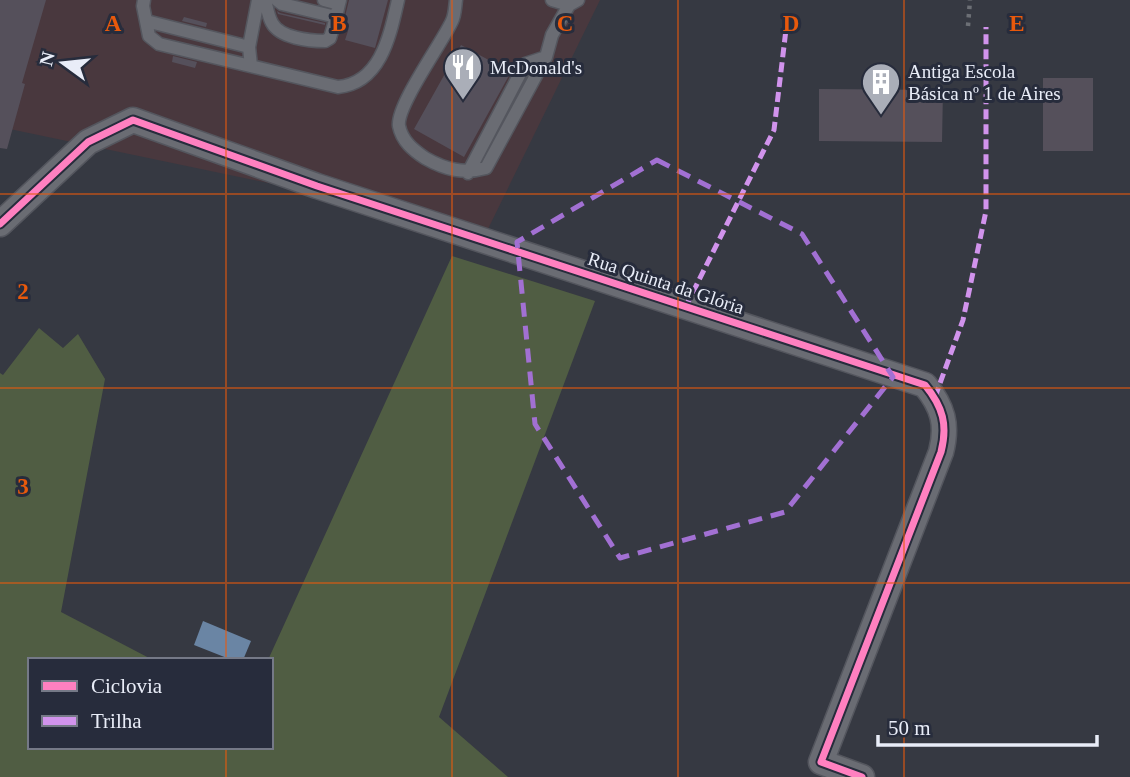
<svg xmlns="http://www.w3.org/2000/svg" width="1130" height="777" font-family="'Times New Roman',serif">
<rect width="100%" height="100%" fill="#363942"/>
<path fill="#49383e" d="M0,0H600L488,229L0,127Z"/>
<path fill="#505d43" d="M452,256L595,301L439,717L508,777H0V373L3,375L39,328L63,348L78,334L105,379L61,612L153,660H30V747H271V660H268Z"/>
<path fill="#6a85a4" d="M203,621L251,641L243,660H232L194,645Z"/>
<path fill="#55505b" d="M0,0H46L22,83L25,84L7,149L0,148Z
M349,0H388L375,48L345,40L348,31L342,29Z
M277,11L280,13L325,23V25L278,14Z
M184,17L207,23L206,27L182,21Z
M461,45L511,72L464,157L414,129Z
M173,56L197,62L195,68L172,62Z
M1043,78H1093V151H1043Z
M819,89L943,90L942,142L819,141Z"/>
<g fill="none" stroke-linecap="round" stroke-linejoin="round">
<g stroke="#54565e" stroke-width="15">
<path id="service" d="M144,0L143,6L149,36L159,44L338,87C381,83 390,35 398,0
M265,0C267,7 268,16 272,23C280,38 309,41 325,41L330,38L336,17
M277,0L282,4L336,17L339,4
M324,0L339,4L340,0
M456,0C455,7 455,15 452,21C442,43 396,106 399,126C402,141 413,150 425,158C446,170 464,174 486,168L546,57L552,35L569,5L578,0
M552,0L569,5
M146,21L249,47L251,66
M249,47L258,0
M468,173L525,64L546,57"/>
</g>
<g stroke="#54565e" stroke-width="27">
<path id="minor" d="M0,224L88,142L133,120L317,186L925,385C943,407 948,425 941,452L821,762L862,777"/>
</g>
<path stroke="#6c6f75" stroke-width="4.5" stroke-dasharray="3.5 5" stroke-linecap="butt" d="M968,26L970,0"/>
<use href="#service" stroke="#6a6c73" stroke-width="12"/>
<use href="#minor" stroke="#6a6c73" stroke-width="24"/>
<path stroke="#d193ec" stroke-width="5" stroke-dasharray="10 5" stroke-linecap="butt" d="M686,306L774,130L787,21
M935,397L963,320L986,211V27"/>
<g stroke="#272c3c" stroke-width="11">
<path id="cycleway" d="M0,224L88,142L133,120L317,186L925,385C943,407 948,425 941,452L821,762L862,777"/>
</g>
<use href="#cycleway" stroke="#ff80c0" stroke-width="7"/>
</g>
<path fill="none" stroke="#a270d3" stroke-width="5" stroke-dasharray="14 9" stroke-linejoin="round" d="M657,160L802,234L893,377L785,512L620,558L535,424L517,242Z"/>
<path fill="none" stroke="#e8590c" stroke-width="2" stroke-opacity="0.55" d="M226,0V660M452,0V777M678,0V777M904,0V777M0,194H1130M0,388H1130M0,583H1130M226,747V777"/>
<defs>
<g id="restaurant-pin" transform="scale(2.0125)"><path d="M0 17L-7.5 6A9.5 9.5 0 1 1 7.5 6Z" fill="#aaaeb8" stroke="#272c3c"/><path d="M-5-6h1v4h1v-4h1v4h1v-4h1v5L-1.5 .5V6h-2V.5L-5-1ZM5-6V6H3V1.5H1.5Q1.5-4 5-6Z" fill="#fff"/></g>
<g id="building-pin" transform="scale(2.0125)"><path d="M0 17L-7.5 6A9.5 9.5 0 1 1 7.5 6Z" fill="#aaaeb8" stroke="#272c3c"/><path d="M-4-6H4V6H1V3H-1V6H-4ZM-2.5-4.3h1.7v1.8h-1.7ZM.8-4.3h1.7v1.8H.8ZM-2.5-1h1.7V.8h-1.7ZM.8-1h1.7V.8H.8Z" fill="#fff"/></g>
</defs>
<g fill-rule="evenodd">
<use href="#restaurant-pin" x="463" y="67"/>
<use href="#building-pin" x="881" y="82"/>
</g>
<g text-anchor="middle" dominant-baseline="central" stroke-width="6" stroke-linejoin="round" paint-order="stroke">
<g font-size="19" fill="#e9edf8" stroke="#272c3c" text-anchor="start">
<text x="490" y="67">McDonald's</text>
<text x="908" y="71">Antiga Escola<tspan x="908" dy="22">Básica nº 1 de Aires</tspan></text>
</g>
<g font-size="19" fill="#e9edf8" stroke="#272c3c">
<text transform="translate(666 283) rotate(18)">Rua Quinta da Glória</text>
</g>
</g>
<g font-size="23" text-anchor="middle" font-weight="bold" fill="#e8590c" stroke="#272c3c" stroke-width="6" stroke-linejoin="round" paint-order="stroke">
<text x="113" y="31">A</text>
<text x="339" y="31">B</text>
<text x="565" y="31">C</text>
<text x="791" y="31">D</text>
<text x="1017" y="31">E</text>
<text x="23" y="299">2</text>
<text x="23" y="494">3</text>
</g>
<rect x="28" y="658" width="245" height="91" fill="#272c3c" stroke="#757987" stroke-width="2"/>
<rect x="42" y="681" width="35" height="10" fill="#ff80c0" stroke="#757987" stroke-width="2"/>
<text x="91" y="693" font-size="21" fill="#e9edf8">Ciclovia</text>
<rect x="42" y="716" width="35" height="10" fill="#d193ec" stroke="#757987" stroke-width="2"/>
<text x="91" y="728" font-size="21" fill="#e9edf8">Trilha</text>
<g transform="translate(63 63) rotate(285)" stroke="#272c3c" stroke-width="5" paint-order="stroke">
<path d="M0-5L12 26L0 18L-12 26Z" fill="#e9edf8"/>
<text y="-10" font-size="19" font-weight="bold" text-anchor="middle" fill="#e9edf8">N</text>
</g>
<path d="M878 735v10h219v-10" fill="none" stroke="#e9edf8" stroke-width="3.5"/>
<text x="888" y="735" font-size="21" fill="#e9edf8" stroke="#272c3c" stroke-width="5" paint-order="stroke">50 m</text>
</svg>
